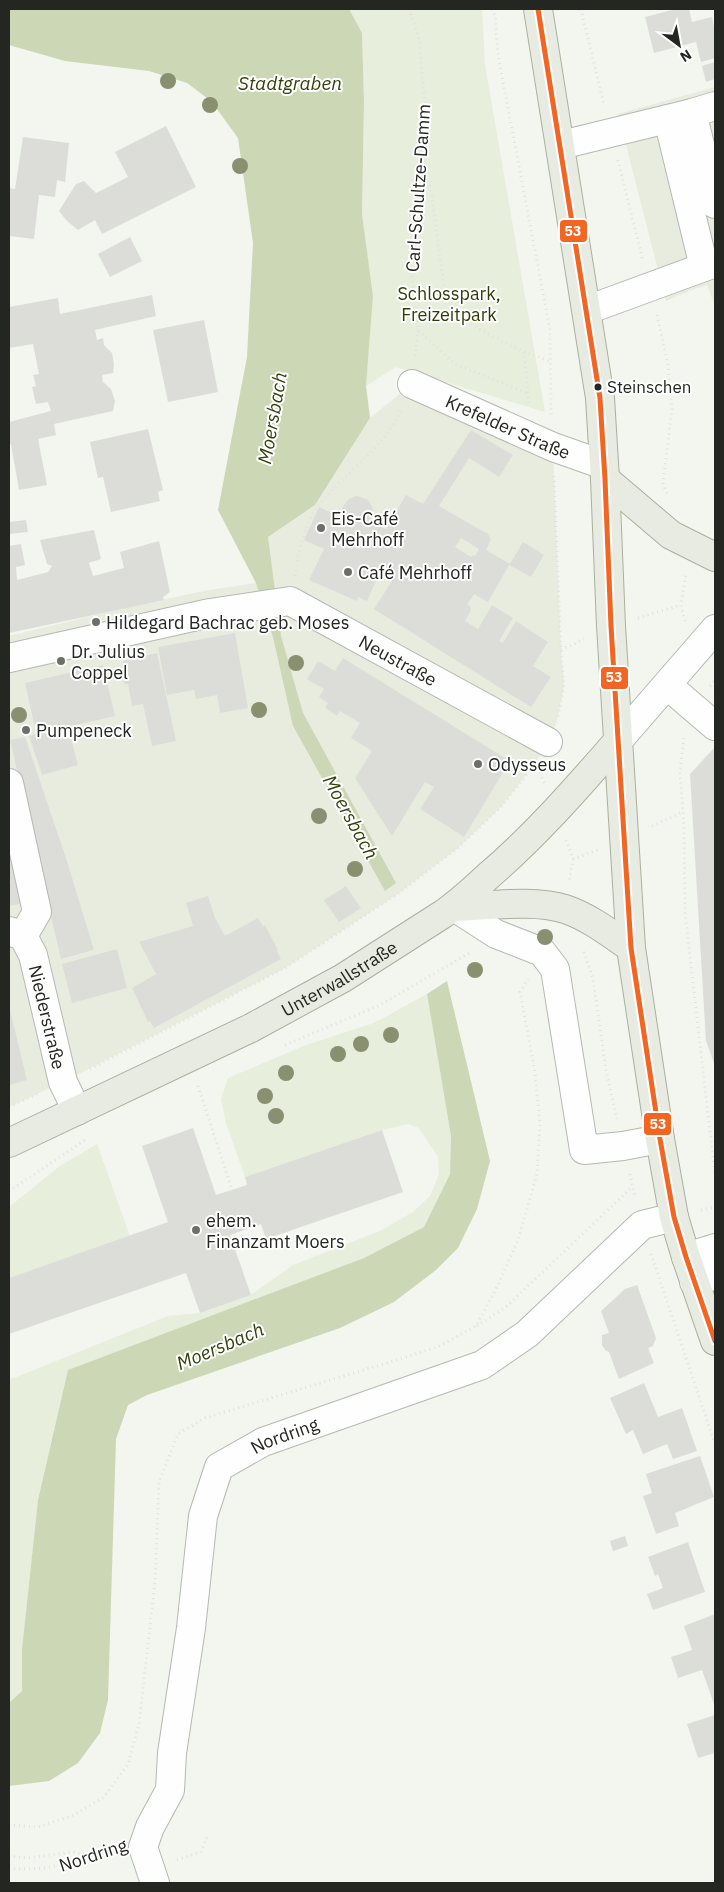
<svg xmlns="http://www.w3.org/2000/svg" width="724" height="1892" font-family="'IBM Plex Sans',sans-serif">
<rect width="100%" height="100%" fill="#f3f5ef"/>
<path fill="#e8ecdf" d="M715,87V306L707,285L689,291L666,301L618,114Z
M412,384L553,447L561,650L564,685L557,721L548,742L536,762L501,807L458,848L395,896L285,968L63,1082L9,1107V636L133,606L209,590L256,583L268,537L315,505L370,418Z"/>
<path fill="#e7eedb" d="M349,9H482L485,65L545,412L396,367L366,386L373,296L362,214L364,101L362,33Z
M427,994L451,1136L450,1174L424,1227L364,1258L68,1370L38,1500L22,1649V1691L9,1703V1380L168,1316L200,1313L251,1295L293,1265L380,1231L413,1212L430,1196L439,1174L438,1157L419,1128L408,1124L382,1130L245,1177L226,1123L221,1099L228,1078L306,1045L374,1023Z
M97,1144L130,1236L9,1278V1207L60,1166Z"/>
<path fill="#ccd7b5" d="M9,9H349L362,33L364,101L362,214L373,296L366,386L370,418L315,505L268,537L281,636L303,713L396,883L385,891L293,726L273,637L256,583L218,510L247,357L253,243L238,138L211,101L187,83L149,71L65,61L9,45Z
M447,981L490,1161L477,1209L458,1248L436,1270L394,1302L340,1328L147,1395L128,1405L116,1439L108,1700L100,1733L78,1763L49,1781L9,1786V1703L22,1691V1649L38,1500L68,1370L364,1258L424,1227L450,1174L451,1136L427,994Z"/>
<path fill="#dcddd9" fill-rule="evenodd" d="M676,9H689L692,22L712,17L715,31V58L701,62L696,42L654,53L645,17Z
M715,62V79L706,82L702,66Z
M166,126L196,187L102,234L95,220L78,230L66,220L59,211L76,184L84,181L96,193L128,177L115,152Z
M23,137L69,143L65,182L57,180L55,197L39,195L34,239L9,236L10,217H9V188L15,189Z
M130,237L142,261L110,277L98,254Z
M152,295L156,316L95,330L97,340L103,338L104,345L112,353L114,364L113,373L102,375L103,382L111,389L115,401L113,411L54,424L56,435L38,439L47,485L19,490L11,444L9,445V422L51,411L48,402L36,404L32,387L36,386L33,375L39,374L33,344L9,348V307L58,298L60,314Z
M204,320L218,392L168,402L153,330Z
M148,429L163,490L158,492L160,501L111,512L103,477L98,478L90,442Z
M471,430L513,455L499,477L469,458L439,506L488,534L491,539L486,550L510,564L523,542L544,555L531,577L509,565L488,602L474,594L467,605L470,606L471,610L465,621L478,629L492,605L513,618L499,641L503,643L516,621L548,642L533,666L551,677L531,707L374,609L392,581L379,574L367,601L358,597L357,601L309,580L324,549L304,540L319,507L338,516L345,503L349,499L356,496L361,497L368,500L373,508L371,522L386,529L406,495L423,504ZM461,538L479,549L475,556L473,555L471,557L455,547Z
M26,520L28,532L9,534V522Z
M94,530L101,559L89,563L93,576L124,568L120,552L159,541L170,592L163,597L164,600L9,633V546L21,544L25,565L16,567L17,580L48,572L52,566L47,564L40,540Z
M235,633L248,708L220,713L217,695L196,699L194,690L167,695L158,647Z
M157,653L176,741L152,746L143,704L132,706L128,684H124L121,667L124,660Z
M343,658L510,761L464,837L420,809L434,787L425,782L392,836L355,778L372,751L351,738L360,723L340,711L337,716L325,708L328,703L319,697L324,689L307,679L318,661L335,671Z
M103,665L115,716L68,727L78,765L42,775L29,736L40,733L37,724H34L25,683Z
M25,737L67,861L94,950L61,959L10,740Z
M715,747V1066L706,1041L690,774Z
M9,833L25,903L9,906Z
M346,886L361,908L339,922L324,900Z
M208,896L215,918L225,936L258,918L263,926L265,925L278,950L277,951L281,959L154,1028L150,1021L148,1022L132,988L156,974L139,942L193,926L186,903Z
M117,949L127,988L72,1003L62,964Z
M9,1006L27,1080L9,1085Z
M193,1128L216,1195L247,1185L245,1177L382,1130L403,1192L266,1239L261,1224L230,1235L251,1295L200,1313L186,1273L9,1334V1278L168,1222L142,1146Z
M637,1285L656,1338L653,1346L648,1348L654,1363L619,1379L609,1352L605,1350L602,1345V1335L609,1333L601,1311L625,1289Z
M644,1383L658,1417L682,1408L697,1451L673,1459L667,1444L643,1454L633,1430L626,1434L610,1398Z
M700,1456L714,1497L675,1513L679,1526L656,1534L643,1496L652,1493L646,1474Z
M625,1536L628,1546L613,1551L610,1541Z
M688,1542L705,1592L653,1610L647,1594L663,1588L658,1574L655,1576L648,1557Z
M715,1614V1707L702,1670L678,1678L671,1657L692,1650L684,1626Z
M715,1715V1753L698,1758L687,1724Z"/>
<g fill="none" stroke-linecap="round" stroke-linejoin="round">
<g stroke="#b6b8b3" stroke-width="30">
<g id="minor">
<path d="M692,113L715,204"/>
<path d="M668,119L704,267"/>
<path d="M561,145L692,113L715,106"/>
<path d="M587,310L715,263"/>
<path id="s1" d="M412,384L553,447L604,465"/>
<path id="s2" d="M9,658L210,613L290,601L548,742"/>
<path d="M667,685L715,726"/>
<path d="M617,742L715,629"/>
<path d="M9,783L37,912L23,936"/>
<path d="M454,907L496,934L542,952L555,969L584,1150L623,1146L660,1139"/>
<path id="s3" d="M9,931L23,936L33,955L63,1082L77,1111"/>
<path d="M686,1257L715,1248"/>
<path d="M694,1282L715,1275"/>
<path id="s4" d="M155,1883L143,1847L150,1827L170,1790L172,1753L191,1628L203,1516L219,1467L263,1442L482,1365L527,1334L642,1225L674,1217"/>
</g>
</g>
<g stroke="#aab09e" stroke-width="30">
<g id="major">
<path d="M538,9L600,398L605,479L611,626L631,948L660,1139L674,1217L686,1257L715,1341"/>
<path d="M605,479L671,535L715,557"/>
<path d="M454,907C487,906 535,899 565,909C589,917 611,934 631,948"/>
<path id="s5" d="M9,1143L251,1028L343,978L443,914C459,903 473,890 487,877C535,836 576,789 617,742"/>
</g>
</g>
<path stroke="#e1e1e0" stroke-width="3" stroke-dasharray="1 4" stroke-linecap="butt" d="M409,9L419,39L425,107L410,261L418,330L455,364L527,393
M492,9L495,16L498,55L550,330L551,415
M581,9L604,105
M420,157L431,190L445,295L468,323L513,347L551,362
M618,160L643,261
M657,315L668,365L672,409L663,483L667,494
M524,352L529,406
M415,356L418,330
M554,476L561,650L564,685L558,717
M295,576C299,552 303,526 318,506C343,474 384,448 401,410
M638,618L681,605
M685,621L681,605L686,573
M561,650L584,639
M710,686L715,680
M684,738L680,771L684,826L685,913L715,1175
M538,768L544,783
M652,826L683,812
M566,840L573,859L569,882
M573,859L598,850
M584,952L593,979L606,1070L617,1119
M285,1045L380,1005L471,952
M90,1069L285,968L395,896L458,848L501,807L533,767
M198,1086L232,1190
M9,1107L37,1094
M630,1174L635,1197
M9,1191L85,1140
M701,1210L715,1207
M651,1254L715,1444
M477,1326L507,1306L633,1186
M9,1825L38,1827L74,1815L104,1797L128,1764L139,1724L155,1582L159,1482L178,1434L205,1418L400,1359L440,1346L476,1326L496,1289L518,1240L537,1174L540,1124L535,1072L520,992L528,979
M9,1856L28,1858L73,1852L90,1856
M177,1860L201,1852L208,1834
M9,1868C51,1872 76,1861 115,1848"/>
<use href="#minor" stroke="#fdfefd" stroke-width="28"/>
<use href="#major" stroke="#e8ebe1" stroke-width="28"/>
<g stroke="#fff" stroke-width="9">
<path id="bus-1" d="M538,9L600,398L605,479L611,626L631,948L660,1139L674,1217L686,1257L715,1341"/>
</g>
<use href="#bus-1" stroke="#f26522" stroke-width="5"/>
</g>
<g fill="#889070">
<circle cx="168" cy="81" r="8"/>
<circle cx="210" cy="105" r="8"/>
<circle cx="240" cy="166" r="8"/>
<circle cx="296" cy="663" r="8"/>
<circle cx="259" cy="710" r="8"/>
<circle cx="19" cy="715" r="8"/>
<circle cx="319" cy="816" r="8"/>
<circle cx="355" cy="869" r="8"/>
<circle cx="545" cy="937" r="8"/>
<circle cx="475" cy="970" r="8"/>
<circle cx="391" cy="1035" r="8"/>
<circle cx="361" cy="1044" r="8"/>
<circle cx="338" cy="1054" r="8"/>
<circle cx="286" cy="1073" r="8"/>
<circle cx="265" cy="1096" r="8"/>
<circle cx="276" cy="1116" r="8"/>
</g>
<circle fill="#242622" stroke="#fff" stroke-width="2" cx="598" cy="387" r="4.5"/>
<g fill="#6c6e6a" stroke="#fff" stroke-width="2">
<circle cx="321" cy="528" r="5"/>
<circle cx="348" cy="572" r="5"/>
<circle cx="96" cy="622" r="5"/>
<circle cx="61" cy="661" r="5"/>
<circle cx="26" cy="730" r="5"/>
<circle cx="478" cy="764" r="5"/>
<circle cx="196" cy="1230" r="5"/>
</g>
<g text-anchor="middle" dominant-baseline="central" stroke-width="4" stroke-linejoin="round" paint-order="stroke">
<g font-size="17" fill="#242622" stroke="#fff" text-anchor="start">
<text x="607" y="387">Steinschen</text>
</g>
<g font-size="18" fill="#242622" stroke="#fff">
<text transform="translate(418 188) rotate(-86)">Carl-Schultze-Damm</text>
<text stroke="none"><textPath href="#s1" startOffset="105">Krefelder Straße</textPath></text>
<text stroke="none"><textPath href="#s2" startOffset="410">Neustraße</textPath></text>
<text stroke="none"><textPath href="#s5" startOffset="369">Unterwallstraße</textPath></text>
<text stroke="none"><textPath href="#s3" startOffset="100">Niederstraße</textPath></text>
<text stroke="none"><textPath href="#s4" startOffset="502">Nordring</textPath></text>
<text transform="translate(93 1855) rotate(-18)">Nordring</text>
</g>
<g font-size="18" fill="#313d08" stroke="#fff">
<text x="449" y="293">Schlosspark,<tspan x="449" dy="21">Freizeitpark</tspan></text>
</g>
<g font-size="18" fill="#242622" stroke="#fff" text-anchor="start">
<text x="331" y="518">Eis-Café<tspan x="331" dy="21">Mehrhoff</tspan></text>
<text x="358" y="572">Café Mehrhoff</text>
<text x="106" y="622">Hildegard Bachrac geb. Moses</text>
<text x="71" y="651">Dr. Julius<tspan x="71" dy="21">Coppel</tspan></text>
<text x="36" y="730">Pumpeneck</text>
<text x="488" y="764">Odysseus</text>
<text x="206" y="1220">ehem.<tspan x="206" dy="21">Finanzamt Moers</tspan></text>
</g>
<g font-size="19" font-style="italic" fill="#34410c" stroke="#fff">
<text x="290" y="83">Stadtgraben</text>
<text transform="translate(272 418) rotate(-80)">Moersbach</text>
<text transform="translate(351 817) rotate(61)">Moersbach</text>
<text transform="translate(220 1346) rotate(-23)">Moersbach</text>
</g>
</g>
<g stroke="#fff" stroke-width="2">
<rect x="559" y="219" width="29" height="24" rx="5" fill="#f26522"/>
<rect x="600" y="666" width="29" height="24" rx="5" fill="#f26522"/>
<rect x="643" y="1112" width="29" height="24" rx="5" fill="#f26522"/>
</g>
<g font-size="14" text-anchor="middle" font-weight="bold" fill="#fff">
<text x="573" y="236">53</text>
<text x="614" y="682">53</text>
<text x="658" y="1129">53</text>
</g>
<rect width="724" height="1892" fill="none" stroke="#242622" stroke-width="20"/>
<g transform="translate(679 45) rotate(148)" stroke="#ffffff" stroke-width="4" paint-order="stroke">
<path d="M0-4L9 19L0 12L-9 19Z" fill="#242622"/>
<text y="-8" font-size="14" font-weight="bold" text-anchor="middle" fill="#242622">N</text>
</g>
</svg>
